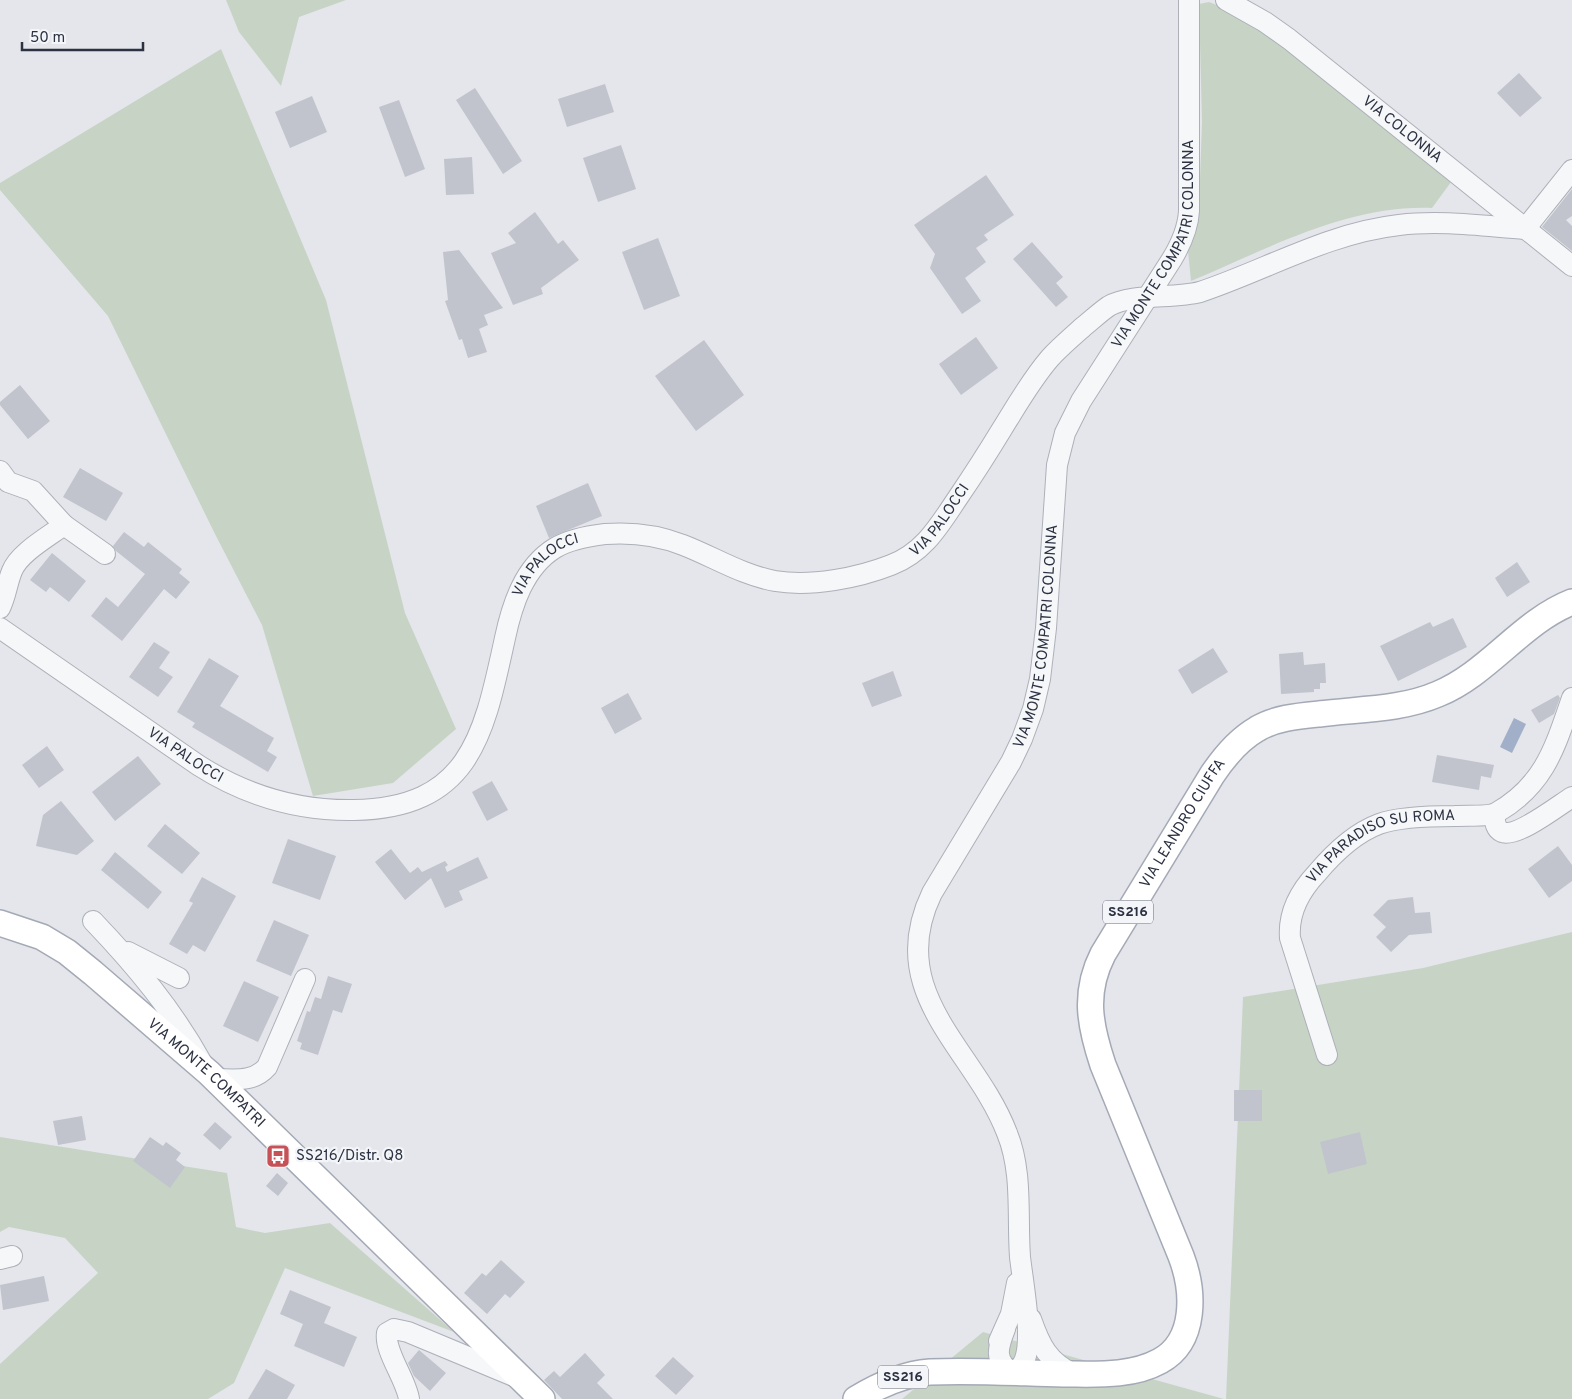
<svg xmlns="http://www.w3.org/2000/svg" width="1572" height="1399" font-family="Overpass,sans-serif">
<rect width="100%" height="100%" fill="#e4e6eb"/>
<path fill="#c7d4c5" d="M226,0H346L299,17L281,86L239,32Z
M1209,2L1242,15L1454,178L1432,208C1346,205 1268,249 1191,281L1188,251L1199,207L1202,122L1199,4Z
M221,49L326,300L405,613L456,729L393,783L313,796L262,625L215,534L108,316L0,190V183Z
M1572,932V1399H1226L1243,997L1423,968Z
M0,1137L227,1173L236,1227L265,1233L330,1223L454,1332L285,1268L234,1383L208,1399H0V1364L98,1273L65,1238L9,1227L0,1232Z
M983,1332L1224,1399H902Z"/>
<path fill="#a1b0c8" d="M1514,718L1526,724L1512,753L1500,747Z"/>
<path fill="#c1c4cd" d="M1519,73L1542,98L1520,117L1497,93Z
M605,84L614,112L567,127L558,99Z
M475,88L522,161L503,174L456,100Z
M312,96L327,132L290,148L275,112Z
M399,100L425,169L405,177L379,107Z
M621,145L636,189L598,202L583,158Z
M472,157L474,194L446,195L444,159Z
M986,175L1014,215L984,235L988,240L976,248L986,262L965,278L981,301L962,314L930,268L935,254L914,225Z
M1572,189V216L1566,220L1572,226V251L1542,227Z
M535,212L558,244L563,240L579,260L541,288L543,294L513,305L491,253L516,243L508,233Z
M658,238L680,296L644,310L622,252Z
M1032,242L1063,277L1056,283L1068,297L1056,307L1013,259Z
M459,250L503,308L484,315L488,325L479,329L487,352L468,358L462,339L459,340L445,301L448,300L443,252Z
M976,337L998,368L961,395L939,364Z
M704,340L744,395L696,431L655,376Z
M20,385L50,421L28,439L0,405V402Z
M80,468L123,493L106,521L63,497Z
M588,483L602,516L549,538L536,506Z
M124,532L144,547L148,542L182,569L179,573L190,582L176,599L164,589L122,641L91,616L106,597L118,607L145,574L116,551L113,546Z
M52,553L86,581L69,602L50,587L46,592L30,580Z
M1517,562L1530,582L1507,597L1495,578Z
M1453,618L1467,647L1398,681L1380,646L1430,622L1433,627Z
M154,642L170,652L159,668L173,677L158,697L129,677Z
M1213,648L1228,672L1192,694L1178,670Z
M1303,652L1304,665L1325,663L1326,683H1320V689H1314V692L1281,694L1279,654Z
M209,658L239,676L220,706L274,738L267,751L277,757L268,772L192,727L195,723L177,712Z
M893,671L902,696L872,707L862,683Z
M628,693L642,719L615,734L601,708Z
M1558,695L1560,698L1554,714L1539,723L1531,710Z
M47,746L64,770L39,788L22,765Z
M1437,755L1494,765L1491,778L1481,776L1479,790L1432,782Z
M138,756L161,784L115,821L92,792Z
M492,781L508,810L487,821L472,792Z
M61,801L94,841L77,855L36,846L43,815Z
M165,824L200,853L182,874L147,846Z
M288,839L336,856L320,900L272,883Z
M1558,846L1572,865V881L1549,898L1528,869Z
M391,849L410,873L418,867L422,872L445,861L448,865L445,867L447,872L478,857L488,878L459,891L463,900L445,908L431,878L405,900L375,862Z
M115,852L162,892L148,909L101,870Z
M202,877L236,896L205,952L193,945L187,954L169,944L193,903L189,901Z
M1413,897L1415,913L1430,912L1432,933L1409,935L1391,952L1376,937L1386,927L1373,915L1388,900Z
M274,920L309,935L291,976L256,961Z
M328,976L352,984L342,1013L333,1010L318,1055L300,1049L302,1043L297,1041L307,1011L310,1012L315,997L321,999Z
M244,981L279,997L258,1042L223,1026Z
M1234,1090H1262V1121H1234Z
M82,1116L86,1140L58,1145L53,1121Z
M215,1122L232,1137L220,1150L203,1135Z
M1360,1132L1367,1164L1328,1174L1320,1142Z
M150,1137L163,1146L166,1142L181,1153L176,1160L185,1167L170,1188L133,1161Z
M277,1173L288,1183L278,1196L266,1186Z
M501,1260L525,1282L510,1298L505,1294L487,1314L464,1293L482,1273L486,1276Z
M44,1276L49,1301L3,1310L0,1285Z
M290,1290L331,1307L324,1323L357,1337L344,1367L294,1346L303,1324L280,1314Z
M419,1350L446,1373L430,1391L414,1376L408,1363Z
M585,1353L605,1375L597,1383L613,1399H562L544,1380L554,1371L560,1377Z
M673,1357L694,1376L676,1395L655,1376Z
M266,1369L295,1385L287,1399H248Z"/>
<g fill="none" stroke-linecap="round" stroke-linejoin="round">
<g stroke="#adb0b8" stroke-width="22">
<g id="minor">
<path id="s1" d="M1226,0L1265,22L1289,39L1572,266"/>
<path d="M0,471L8,482L33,491L64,525C48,537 19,553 12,571C7,583 6,596 0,608"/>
<path d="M64,525L105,554"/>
<path id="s2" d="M0,628L198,765C245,795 298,811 354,810C471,808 484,734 505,638C512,605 524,567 555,548C570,539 588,536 605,534C632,532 658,535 683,545C714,557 742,575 775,581C811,587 858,578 891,565C925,552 940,524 959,496C974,474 988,452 1002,429C1017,405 1031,380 1050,358C1060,347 1072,337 1083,327C1092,320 1100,312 1109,306C1132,293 1173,299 1200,292C1266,270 1328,233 1399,225C1441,220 1483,226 1525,229L1572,170"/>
<path d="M1494,814C1495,821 1495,829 1502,832C1517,838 1559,805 1572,797"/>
<path d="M93,921C135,965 172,1009 202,1063"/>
<path d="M128,952L179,978"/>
<path id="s3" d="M1327,1055L1290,938C1288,913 1300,891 1317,873C1333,854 1355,833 1379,824C1398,817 1434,816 1455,816C1465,815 1488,817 1496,813C1545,785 1555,747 1572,698"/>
<path d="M215,1079C234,1079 253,1083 267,1067L305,979"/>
<path d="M0,1259L12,1256"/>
<path d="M1031,1319C1040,1345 1048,1362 1074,1374"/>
<path id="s4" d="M1005,1329C998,1347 993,1361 1013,1373C1018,1370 1023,1365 1025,1359C1033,1336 1023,1283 1020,1257C1017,1216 1023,1172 1007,1133C975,1049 883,994 932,893L1011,762L1022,739L1033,709L1040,679L1046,628L1057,465L1065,433L1081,401L1172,259C1181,244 1188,229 1189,211V0"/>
<path d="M999,1341L1011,1314L1017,1283"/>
<path d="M409,1399C406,1379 384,1351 387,1333L394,1329L408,1332L516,1377"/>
</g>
</g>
<g stroke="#a4a9b6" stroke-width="28">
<g id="major">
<path id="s5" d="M0,923L42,937L67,952L93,973L209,1073L542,1399"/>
<path id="s6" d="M856,1399C879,1385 903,1374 930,1372C974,1370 1019,1373 1063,1374C1094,1374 1131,1377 1160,1361C1197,1341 1194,1290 1181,1256L1103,1065C1090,1026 1083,993 1103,954L1212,775C1224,757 1238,740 1257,729C1275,718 1298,716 1319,714C1358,709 1401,710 1438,694C1489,673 1521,622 1572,602"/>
</g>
</g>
<use href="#minor" stroke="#f6f7f9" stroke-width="20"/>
<use href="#major" stroke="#fff" stroke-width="25"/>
</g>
<defs>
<g id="bus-square" transform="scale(1.25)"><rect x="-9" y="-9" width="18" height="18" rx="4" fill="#c65257" stroke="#f3f5f8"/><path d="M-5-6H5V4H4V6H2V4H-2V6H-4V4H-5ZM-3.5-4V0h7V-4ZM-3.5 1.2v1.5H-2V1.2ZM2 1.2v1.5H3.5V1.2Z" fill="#fff"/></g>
</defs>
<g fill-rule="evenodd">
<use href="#bus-square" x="278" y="1156"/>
</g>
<g text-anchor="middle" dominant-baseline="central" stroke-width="4.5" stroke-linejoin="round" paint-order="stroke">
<g fill="#f3f5f8" stroke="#686c79" stroke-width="1">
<rect x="1103" y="900.5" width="50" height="23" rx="4"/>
<rect x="878" y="1365.5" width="50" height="23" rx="4"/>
</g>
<g font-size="14" font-weight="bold" fill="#2c3242">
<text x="1128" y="912">SS216</text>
<text x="903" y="1377">SS216</text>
</g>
<g font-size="15" fill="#2c3242" stroke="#f3f5f8">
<text stroke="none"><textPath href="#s1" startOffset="219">VIA COLONNA</textPath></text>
<text stroke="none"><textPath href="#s4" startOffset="1265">VIA MONTE COMPATRI COLONNA</textPath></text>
<text stroke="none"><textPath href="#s2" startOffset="1184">VIA PALOCCI</textPath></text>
<text stroke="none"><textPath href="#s2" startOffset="749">VIA PALOCCI</textPath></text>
<text stroke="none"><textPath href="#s4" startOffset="845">VIA MONTE COMPATRI COLONNA</textPath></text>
<text stroke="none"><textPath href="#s2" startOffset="225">VIA PALOCCI</textPath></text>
<text stroke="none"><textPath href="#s6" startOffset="902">VIA LEANDRO CIUFFA</textPath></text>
<text stroke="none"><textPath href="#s3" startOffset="268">VIA PARADISO SU ROMA</textPath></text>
<text stroke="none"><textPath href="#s5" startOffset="258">VIA MONTE COMPATRI</textPath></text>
</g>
<g font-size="15" fill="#2c3242" stroke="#f3f5f8" text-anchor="start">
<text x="296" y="1156">SS216/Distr. Q8</text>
</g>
</g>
<path d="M22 42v8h121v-8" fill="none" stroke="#2c3242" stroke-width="2.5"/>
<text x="30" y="42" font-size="15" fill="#2c3242" stroke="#f3f5f8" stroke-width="4" paint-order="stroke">50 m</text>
</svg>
